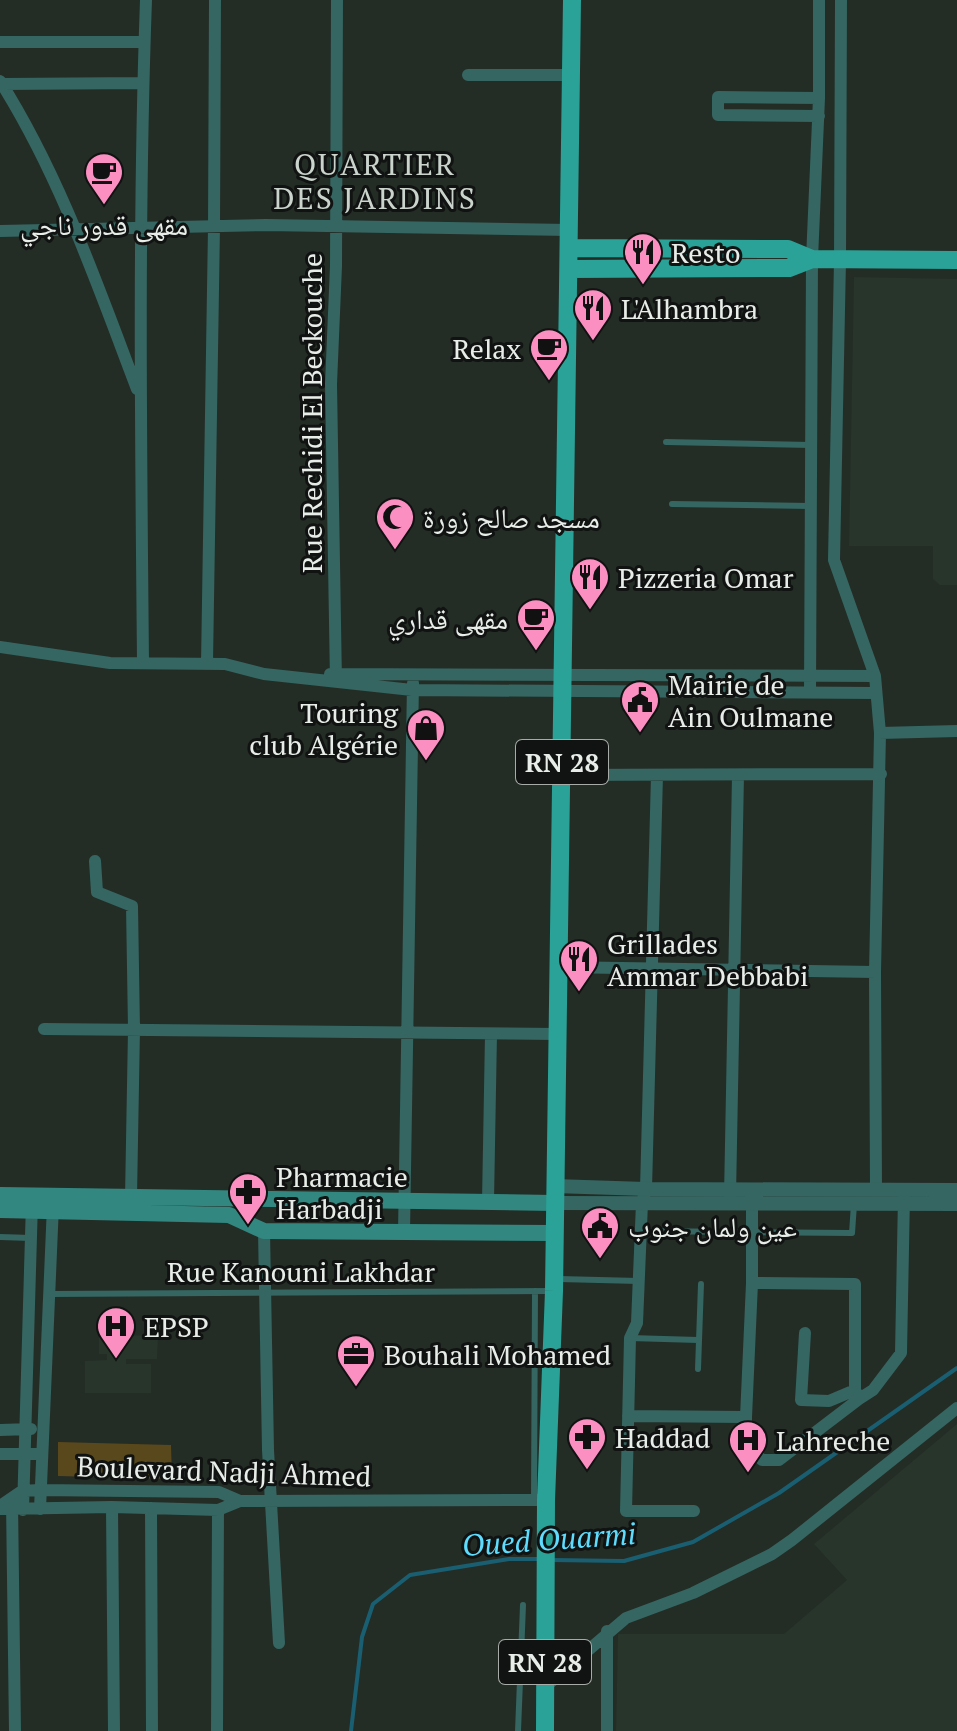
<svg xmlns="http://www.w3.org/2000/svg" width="957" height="1731" font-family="'PT Serif','Noto Naskh Arabic',serif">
<rect width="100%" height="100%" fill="#242c26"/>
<path fill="#27352b" d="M854,277L957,279V585H940L933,579V546H849Z
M99,1327H124V1335L158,1336L157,1359H126V1364H151V1393H85V1361L107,1360V1354H99Z
M957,1424V1731H616L618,1634H784L847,1580L814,1544Z"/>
<path fill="#59481b" d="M58,1442L171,1445L172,1479L58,1476Z"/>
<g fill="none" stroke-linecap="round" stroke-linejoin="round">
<path stroke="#195f71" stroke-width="4" d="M551,1560L624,1561L693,1542L779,1493L957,1368
M351,1731L362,1637L373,1604L410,1575L509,1559H542"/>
<path stroke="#356661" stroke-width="6" d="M666,442L811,445
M672,504L811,506
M641,1231L852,1233L854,1204
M0,1237L31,1238
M559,1279L639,1281
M50,1294L550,1291
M630,1338L698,1340
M698,1369L701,1284
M534,1500L535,1291
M518,1731L523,1605"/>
<path stroke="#356661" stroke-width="12" d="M841,0L840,260L834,560L875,676L880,733L875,972L876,1189
M0,42H144
M468,75H571
M0,81C60,176 97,284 137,389
M2,84L143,83
M819,116L718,115V97L819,98
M0,231L266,225L569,230
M0,647L110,663L225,664L264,674L412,690L876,693
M143,663C141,442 138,221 146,0
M207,663L214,227L215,0
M330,674L875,676
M336,682L331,384L336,266L337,0
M810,693L812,259L819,98V0
M880,733L957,731
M562,775L881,774
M657,775L646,1189L642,1203L637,1323L630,1338L626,1511H694
M95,861L97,892L132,906L134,1029L131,1197
M558,967L875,972
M44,1029L557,1034
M730,1196L738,775
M752,1196V1283L855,1284V1390L859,1399L873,1390L901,1353L904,1196
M488,1201L491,1034
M264,1231L268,1450L279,1643
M404,1232L413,683
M805,1333L801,1400L829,1401L855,1390
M628,1416L746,1417L752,1283
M746,1417V1444L762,1460H779L859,1399
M0,1430L31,1429
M0,1454H41
M12,1502L15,1731
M0,1506L22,1491L39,1490L219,1492L240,1501L546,1500
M112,1507L114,1731
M151,1508L152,1731
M0,1509L112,1507L218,1510L240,1501
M40,1509L53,1205
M23,1510L32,1202
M545,1687L626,1618L693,1593L772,1554L792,1540L957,1408
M217,1731L218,1510
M607,1731V1631"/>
<path stroke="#356661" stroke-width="14" d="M554,1186L646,1189L957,1190
M554,1203L957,1204"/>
<path stroke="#328880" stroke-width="16" d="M0,1195L554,1203
M0,1210L229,1215L264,1231L554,1233"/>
<path stroke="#2aa297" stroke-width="18" d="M569,248L788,249L812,259
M569,269L789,268L812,259L957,260
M545,1731L546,1500L554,1291L572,0"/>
</g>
<defs>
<g id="cafe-pin" transform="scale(2)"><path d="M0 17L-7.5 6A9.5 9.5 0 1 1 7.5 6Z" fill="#fc8fc1" stroke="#101311"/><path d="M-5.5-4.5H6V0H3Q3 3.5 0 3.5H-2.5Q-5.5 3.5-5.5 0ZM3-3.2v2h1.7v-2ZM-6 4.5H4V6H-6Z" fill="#111"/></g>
<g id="restaurant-pin" transform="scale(2)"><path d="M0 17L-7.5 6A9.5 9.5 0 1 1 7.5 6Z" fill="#fc8fc1" stroke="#101311"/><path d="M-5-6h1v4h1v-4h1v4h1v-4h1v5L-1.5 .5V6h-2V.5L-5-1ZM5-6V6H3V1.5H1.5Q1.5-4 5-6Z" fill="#111"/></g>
<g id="mosque-pin" transform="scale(2)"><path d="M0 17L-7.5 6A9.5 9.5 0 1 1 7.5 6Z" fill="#fc8fc1" stroke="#101311"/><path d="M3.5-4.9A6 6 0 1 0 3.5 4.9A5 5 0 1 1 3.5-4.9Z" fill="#111"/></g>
<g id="civic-pin" transform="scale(2)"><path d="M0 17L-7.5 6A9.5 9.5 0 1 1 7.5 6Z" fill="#fc8fc1" stroke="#101311"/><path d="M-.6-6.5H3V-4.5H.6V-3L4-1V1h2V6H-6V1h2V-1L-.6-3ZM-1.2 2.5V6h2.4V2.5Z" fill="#111"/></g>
<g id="shop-pin" transform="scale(2)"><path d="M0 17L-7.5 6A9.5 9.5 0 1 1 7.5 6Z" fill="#fc8fc1" stroke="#101311"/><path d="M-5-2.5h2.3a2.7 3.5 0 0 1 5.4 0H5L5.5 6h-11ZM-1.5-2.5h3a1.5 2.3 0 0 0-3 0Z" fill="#111"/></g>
<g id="pharmacy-pin" transform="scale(2)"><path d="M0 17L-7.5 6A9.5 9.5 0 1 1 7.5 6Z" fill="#fc8fc1" stroke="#101311"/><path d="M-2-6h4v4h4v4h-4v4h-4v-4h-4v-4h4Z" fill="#111"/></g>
<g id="hospital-pin" transform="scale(2)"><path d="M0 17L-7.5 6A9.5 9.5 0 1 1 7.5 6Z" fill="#fc8fc1" stroke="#101311"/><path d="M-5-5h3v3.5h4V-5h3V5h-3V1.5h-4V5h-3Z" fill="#111"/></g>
<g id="office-pin" transform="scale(2)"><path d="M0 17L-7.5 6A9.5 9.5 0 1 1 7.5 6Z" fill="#fc8fc1" stroke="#101311"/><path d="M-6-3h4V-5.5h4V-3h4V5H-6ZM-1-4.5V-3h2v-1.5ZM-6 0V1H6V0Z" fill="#111"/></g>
</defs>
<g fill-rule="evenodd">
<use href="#cafe-pin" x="104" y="172"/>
<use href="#restaurant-pin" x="643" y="252"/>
<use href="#restaurant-pin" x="593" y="308"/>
<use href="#cafe-pin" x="549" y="348"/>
<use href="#mosque-pin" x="395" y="517"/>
<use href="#restaurant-pin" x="590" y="577"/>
<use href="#cafe-pin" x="536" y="618"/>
<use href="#civic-pin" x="640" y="700"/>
<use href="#shop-pin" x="426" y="728"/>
<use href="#restaurant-pin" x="579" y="959"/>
<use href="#pharmacy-pin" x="248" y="1192"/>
<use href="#civic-pin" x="600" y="1226"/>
<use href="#hospital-pin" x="116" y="1326"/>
<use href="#office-pin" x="356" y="1354"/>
<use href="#pharmacy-pin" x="587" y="1437"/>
<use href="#hospital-pin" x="748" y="1440"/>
</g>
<g text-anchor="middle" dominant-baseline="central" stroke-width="6" stroke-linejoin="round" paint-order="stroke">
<g fill="#101311" stroke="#a7aca8" stroke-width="2">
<rect x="516" y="740" width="92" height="44" rx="6"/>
<rect x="499" y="1640" width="92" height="44" rx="6"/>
</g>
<g font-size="26" font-weight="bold" fill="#e8ede9">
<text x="562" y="762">RN 28</text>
<text x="545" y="1662">RN 28</text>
</g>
<g font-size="28" fill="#e8ede9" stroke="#101311" text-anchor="start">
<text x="104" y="224" text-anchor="middle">مقهى قدور ناجي</text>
<text x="671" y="252">Resto</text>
<text x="621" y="308">L'Alhambra</text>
<text x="521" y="348" text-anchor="end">Relax</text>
<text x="423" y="517">مسجد صالح زورة</text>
<text x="618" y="577">Pizzeria Omar</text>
<text x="508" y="618" text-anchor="end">مقهى قداري</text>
<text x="668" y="684">Mairie de<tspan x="668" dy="32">Ain Oulmane</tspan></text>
<text x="398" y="712" text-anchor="end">Touring<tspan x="398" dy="32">club Algérie</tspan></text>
<text x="607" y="943">Grillades<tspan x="607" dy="32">Ammar Debbabi</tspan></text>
<text x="276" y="1176">Pharmacie<tspan x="276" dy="32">Harbadji</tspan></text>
<text x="628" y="1226">عين ولمان جنوب</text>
<text x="144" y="1326">EPSP</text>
<text x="384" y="1354">Bouhali Mohamed</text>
<text x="615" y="1437">Haddad</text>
<text x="776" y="1440">Lahreche</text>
</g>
<g font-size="28" fill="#e8ede9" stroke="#101311">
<text transform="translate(311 413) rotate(-90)">Rue Rechidi El Beckouche</text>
<text x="301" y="1271">Rue Kanouni Lakhdar</text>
<text transform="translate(224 1471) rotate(2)">Boulevard Nadji Ahmed</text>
</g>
<g font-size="30" letter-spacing="2" fill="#cad4cd" stroke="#101311">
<text x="375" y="164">QUARTIER<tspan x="375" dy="34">DES JARDINS</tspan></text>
</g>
<g font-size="30" font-style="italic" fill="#5ddcfe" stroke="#101311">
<text transform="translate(549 1539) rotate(-4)">Oued Ouarmi</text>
</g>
</g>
</svg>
